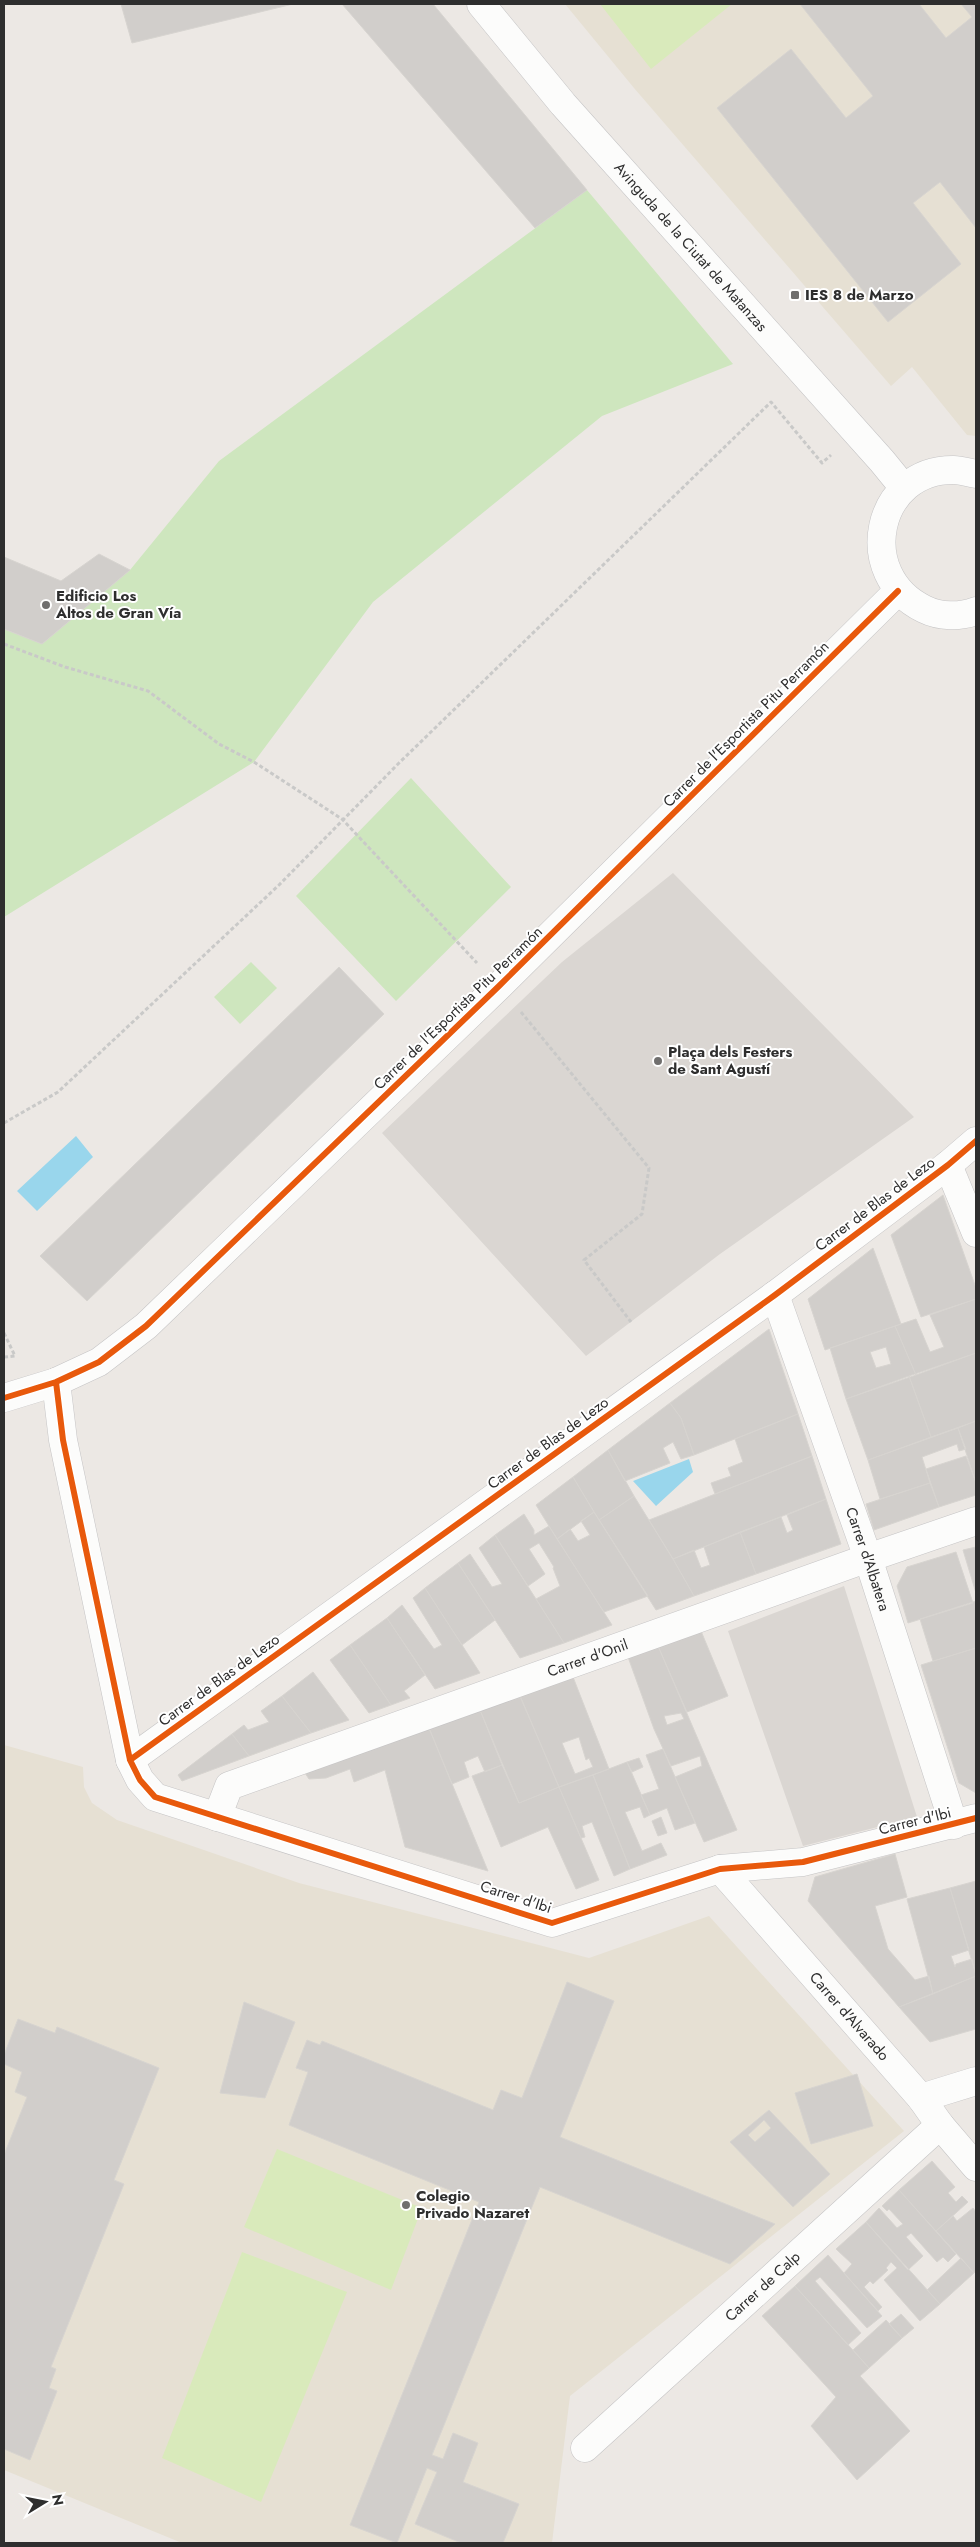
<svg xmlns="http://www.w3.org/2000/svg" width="980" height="2547" font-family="Jost,sans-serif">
<rect width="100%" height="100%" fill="#ece8e4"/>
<path fill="#e6e0d3" d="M565,4H976V436L967,435L912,367L891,386L634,88Z
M4,1745L83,1767L84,1787L92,1803L117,1820L299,1883L589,1958L709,1916L904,2131L570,2396L552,2543H182L4,2470Z"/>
<path fill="#cee6be" d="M587,190L733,364L602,416L373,602L254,762L4,917V629L42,644L130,570L219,461Z
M411,778L511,887L396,1001L296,896Z
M251,962L277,988L240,1024L214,997Z"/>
<path fill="#d9eabb" d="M600,4H732L651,69Z
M277,2149L422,2208L391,2290L244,2227Z
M242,2252L347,2292L261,2502L162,2458Z"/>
<path fill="#dad6d2" d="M673,873L914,1117L720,1254L586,1356L382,1133L562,962Z
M844,1586L917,1817L803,1846L728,1631Z"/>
<path fill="#99d6ec" d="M76,1136L93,1157L37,1211L17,1191Z
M689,1459L693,1472L656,1506L633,1481Z"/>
<path fill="#d1cecb" stroke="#d7d4d0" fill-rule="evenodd" d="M121,4H293L132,43Z
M342,4H433L587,190L535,228Z
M800,4H919L946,38L972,17L961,4H976V228L940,182L913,203L961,264L888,322L717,108L791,49L846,118L873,96Z
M99,554L130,570L42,644L4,629V557L61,581Z
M339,967L384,1014L87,1301L40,1256Z
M943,1195L976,1288V1299L921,1317L891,1235Z
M873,1248L901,1324L825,1350L808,1299Z
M976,1299V1353L916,1375L895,1326L916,1319L930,1352L944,1347L930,1315Z
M895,1326L916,1375L846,1399L830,1348ZM886,1347L891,1364L876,1368L870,1352Z
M769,1329L798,1414L694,1455L681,1418L670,1403Z
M976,1353V1421L931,1437L909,1376Z
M909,1376L931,1437L868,1460L846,1399Z
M670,1403L681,1418L694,1455L681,1459L673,1442L663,1448L670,1463L625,1481L608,1450Z
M798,1414L812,1456L715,1494L711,1483L731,1476L728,1468L743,1462L735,1439Z
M976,1421V1483L958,1428Z
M958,1428L966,1449L959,1451L957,1444L922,1457L930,1483L880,1499L868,1460Z
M608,1450L634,1496L599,1520L573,1477Z
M812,1456L826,1499L673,1559L649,1520Z
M966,1456L976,1483V1495L939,1507L926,1469Z
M573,1477L594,1512L557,1539L536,1505Z
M930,1483L939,1507L874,1530L866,1504Z
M634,1496L673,1559L694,1596L656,1610L599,1520Z
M826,1499L841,1544L756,1574L740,1532L781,1517L787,1533L793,1530L787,1515Z
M594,1512L648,1596L604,1612L557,1539L570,1529L578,1541L590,1535L581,1521Z
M524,1514L534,1530V1535L549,1526L612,1625L564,1643L536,1599L560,1586L553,1568L554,1567L539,1543L529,1549L545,1574L528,1586L495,1535Z
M740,1532L756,1574L694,1596L673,1559L694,1550L701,1568L710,1565L704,1547Z
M495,1535L536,1599L564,1643L520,1658L458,1563L470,1554L492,1587L502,1584L479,1548Z
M976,1547V1593L963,1550Z
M956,1552L973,1603L908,1623L897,1586L907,1567Z
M458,1563L495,1620L462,1645L425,1588Z
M425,1588L462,1645L480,1673L435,1689L387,1618L402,1605L434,1649L442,1645L413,1598Z
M976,1601V1648L933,1661L920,1619Z
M387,1618L425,1675L404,1691L410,1698L391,1705L350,1645Z
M701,1631L728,1696L687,1712L658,1646Z
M350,1645L391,1705L369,1713L330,1660Z
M658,1646L737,1830L704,1842L675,1777L702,1766L700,1756L671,1766L654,1729L628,1657ZM681,1713L684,1719L667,1725L664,1716Z
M976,1648V1793L959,1783L921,1665Z
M313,1672L349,1720L311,1733L282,1696Z
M573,1677L609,1769L559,1787L520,1696ZM579,1737L586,1760L589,1758L593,1767L575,1774L562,1743Z
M282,1696L311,1733L249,1756L232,1734L244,1725L248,1730L269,1722L261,1711Z
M520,1696L559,1787L519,1803L480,1710Z
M480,1710L502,1765L485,1772L478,1756L464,1762L469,1777L452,1784L429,1728Z
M429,1728L488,1871L405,1847L385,1770L354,1782L350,1769L326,1778L309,1779L305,1773Z
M232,1734L249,1756L182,1781L178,1775Z
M663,1749L695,1823L675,1830L667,1808L650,1815L641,1795L659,1789L646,1755Z
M639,1758L643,1767L632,1772L627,1762Z
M627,1762L650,1815L644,1818L640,1807L625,1812L642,1851L661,1843L667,1855L630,1869L593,1775Z
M502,1765L519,1803L559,1787L599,1880L576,1889L548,1827L501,1847L472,1776Z
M593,1775L630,1869L614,1876L592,1822L582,1826L585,1837L581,1838L559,1787Z
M661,1817L667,1833L658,1836L652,1821Z
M895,1854L907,1897L875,1906L888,1949L915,1980L929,1976L933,1994L899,2007L808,1901L815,1877Z
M976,1881V1975L950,1888Z
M950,1888L969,1950L951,1956L955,1967L956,1964L972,1959L976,1976L933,1994L907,1899Z
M976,1976V2029L930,2042L899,2007Z
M567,1982L614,2001L560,2137L775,2224L730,2264L540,2187L432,2455L443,2459L453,2433L478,2443L463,2482L519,2504L503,2543H461L415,2524L437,2472L427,2468L397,2543L350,2525L479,2202L289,2125L308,2072L296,2068L307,2040L320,2045L322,2041L493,2110L501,2090L522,2098Z
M244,2002L295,2022L265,2098L220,2093Z
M18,2019L55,2033L57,2027L159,2068L114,2180L124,2184L51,2367L56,2369L49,2388L57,2391L30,2460L4,2449V2155L27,2097L15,2092L22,2072L4,2064V2055Z
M857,2074L873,2126L811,2144L795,2093Z
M769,2110L830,2174L793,2207L730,2142ZM764,2120L771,2128L755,2142L748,2135Z
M932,2161L955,2187L948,2193L956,2202L962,2196L968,2202L936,2231L899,2190Z
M899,2190L956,2254L948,2262L943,2257L937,2262L911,2233L906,2237L923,2256L908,2270L866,2222L879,2208L897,2228L903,2224L889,2209L887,2211L882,2206Z
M973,2208L976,2212V2270L974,2273L936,2231L953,2216L957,2221Z
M866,2222L940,2304L920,2321L884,2280L897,2268L891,2262L886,2268L888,2270L873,2284L870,2281L864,2287L882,2307L878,2311L844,2273L852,2264L836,2249Z
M828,2255L882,2316L867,2328L820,2277L815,2281L861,2333L848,2345L795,2286Z
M961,2258L974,2273L940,2304L927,2290Z
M795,2286L869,2368L860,2376L910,2431L857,2480L811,2426L836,2397L762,2316Z
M901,2314L914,2328L902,2338L889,2324Z
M886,2320L902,2338L869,2368L853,2350Z"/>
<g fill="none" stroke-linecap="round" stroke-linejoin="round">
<g stroke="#c5c4c5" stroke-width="29">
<g id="minor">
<path id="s1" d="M481,4L563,104L882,461L904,488"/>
<path d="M976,474C969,473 961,470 954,470C875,469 854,575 924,609C940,617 960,617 976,611"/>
<path d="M948,1165L976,1233"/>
<path id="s2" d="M775,1295L868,1558L954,1825"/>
<path d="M56,1382L63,1440L130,1760L140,1780L155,1797L552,1923L720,1869L803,1862L976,1818"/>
<path d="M4,1398L56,1382L99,1362L146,1326L499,986L898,591"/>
<path d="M130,1760L775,1295L948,1165L976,1141"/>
<path id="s3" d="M217,1817L229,1786L868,1558L976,1521"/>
<path id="s4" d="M720,1869L921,2098L940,2125L976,2167"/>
<path d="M921,2098L976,2081"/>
<path id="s5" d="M585,2448L940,2125"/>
</g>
</g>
<path stroke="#c9c9c8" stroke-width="3" stroke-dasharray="4 2.5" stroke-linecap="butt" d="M4,644L65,667L148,691L219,744L254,762L342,819L477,963
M521,1012L649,1168L642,1214L584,1260L631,1322
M4,1123L58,1092L279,885L399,763L771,402L822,463L831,455
M4,1333L15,1356L4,1357"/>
<use href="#minor" stroke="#fcfcfb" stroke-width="28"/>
<g stroke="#fff" stroke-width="9">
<path id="cycleway" d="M56,1382L63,1440L130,1760L140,1780L155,1797L552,1923L720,1869L803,1862L976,1818
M4,1398L56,1382L99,1362L146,1326L499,986L898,591
M130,1760L775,1295L948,1165L976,1141"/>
</g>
<use href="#cycleway" stroke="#e8590c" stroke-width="6"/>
</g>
<g fill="#706f6e" stroke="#fff" stroke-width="2">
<rect x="790" y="290" width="10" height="10" rx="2.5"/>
<circle cx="46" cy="605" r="5"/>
<circle cx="658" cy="1061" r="5"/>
<circle cx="406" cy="2205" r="5"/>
</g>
<g text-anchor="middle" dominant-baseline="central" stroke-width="4" stroke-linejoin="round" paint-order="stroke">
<g font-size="15" fill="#2e2e2e" stroke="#fff">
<text stroke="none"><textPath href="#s1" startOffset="321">Avinguda de la Ciutat de Matanzas</textPath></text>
<text transform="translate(746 724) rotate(-45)">Carrer de l'Esportista Pitu Perramón</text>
<text transform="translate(458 1008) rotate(-44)">Carrer de l'Esportista Pitu Perramón</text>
<text transform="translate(875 1204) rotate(-37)">Carrer de Blas de Lezo</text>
<text transform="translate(548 1443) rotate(-36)">Carrer de Blas de Lezo</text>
<text stroke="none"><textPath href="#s2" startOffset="280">Carrer d'Albatera</textPath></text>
<text stroke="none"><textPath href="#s3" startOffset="414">Carrer d'Onil</textPath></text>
<text transform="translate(219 1680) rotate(-36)">Carrer de Blas de Lezo</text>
<text transform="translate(915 1821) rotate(-14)">Carrer d'Ibi</text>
<text transform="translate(516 1897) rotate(18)">Carrer d'Ibi</text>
<text stroke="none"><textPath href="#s4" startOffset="196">Carrer d'Alvarado</textPath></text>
<text stroke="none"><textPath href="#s5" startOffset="240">Carrer de Calp</textPath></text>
</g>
<g font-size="15" font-weight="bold" fill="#2e2e2e" stroke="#fff" text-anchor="start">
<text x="805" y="295">IES 8 de Marzo</text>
<text x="56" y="596">Edificio Los<tspan x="56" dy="17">Altos de Gran Vía</tspan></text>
<text x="668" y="1052">Plaça dels Festers<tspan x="668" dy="17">de Sant Agustí</tspan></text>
<text x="416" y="2196">Colegio<tspan x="416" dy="17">Privado Nazaret</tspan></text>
</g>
</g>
<rect width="980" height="2547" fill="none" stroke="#2e2e2e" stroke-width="10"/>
<g transform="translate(45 2502) rotate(80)" stroke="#ffffff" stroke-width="4" paint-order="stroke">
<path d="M0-4L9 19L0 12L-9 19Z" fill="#2e2e2e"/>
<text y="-8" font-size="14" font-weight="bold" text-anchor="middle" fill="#2e2e2e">N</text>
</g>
</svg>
